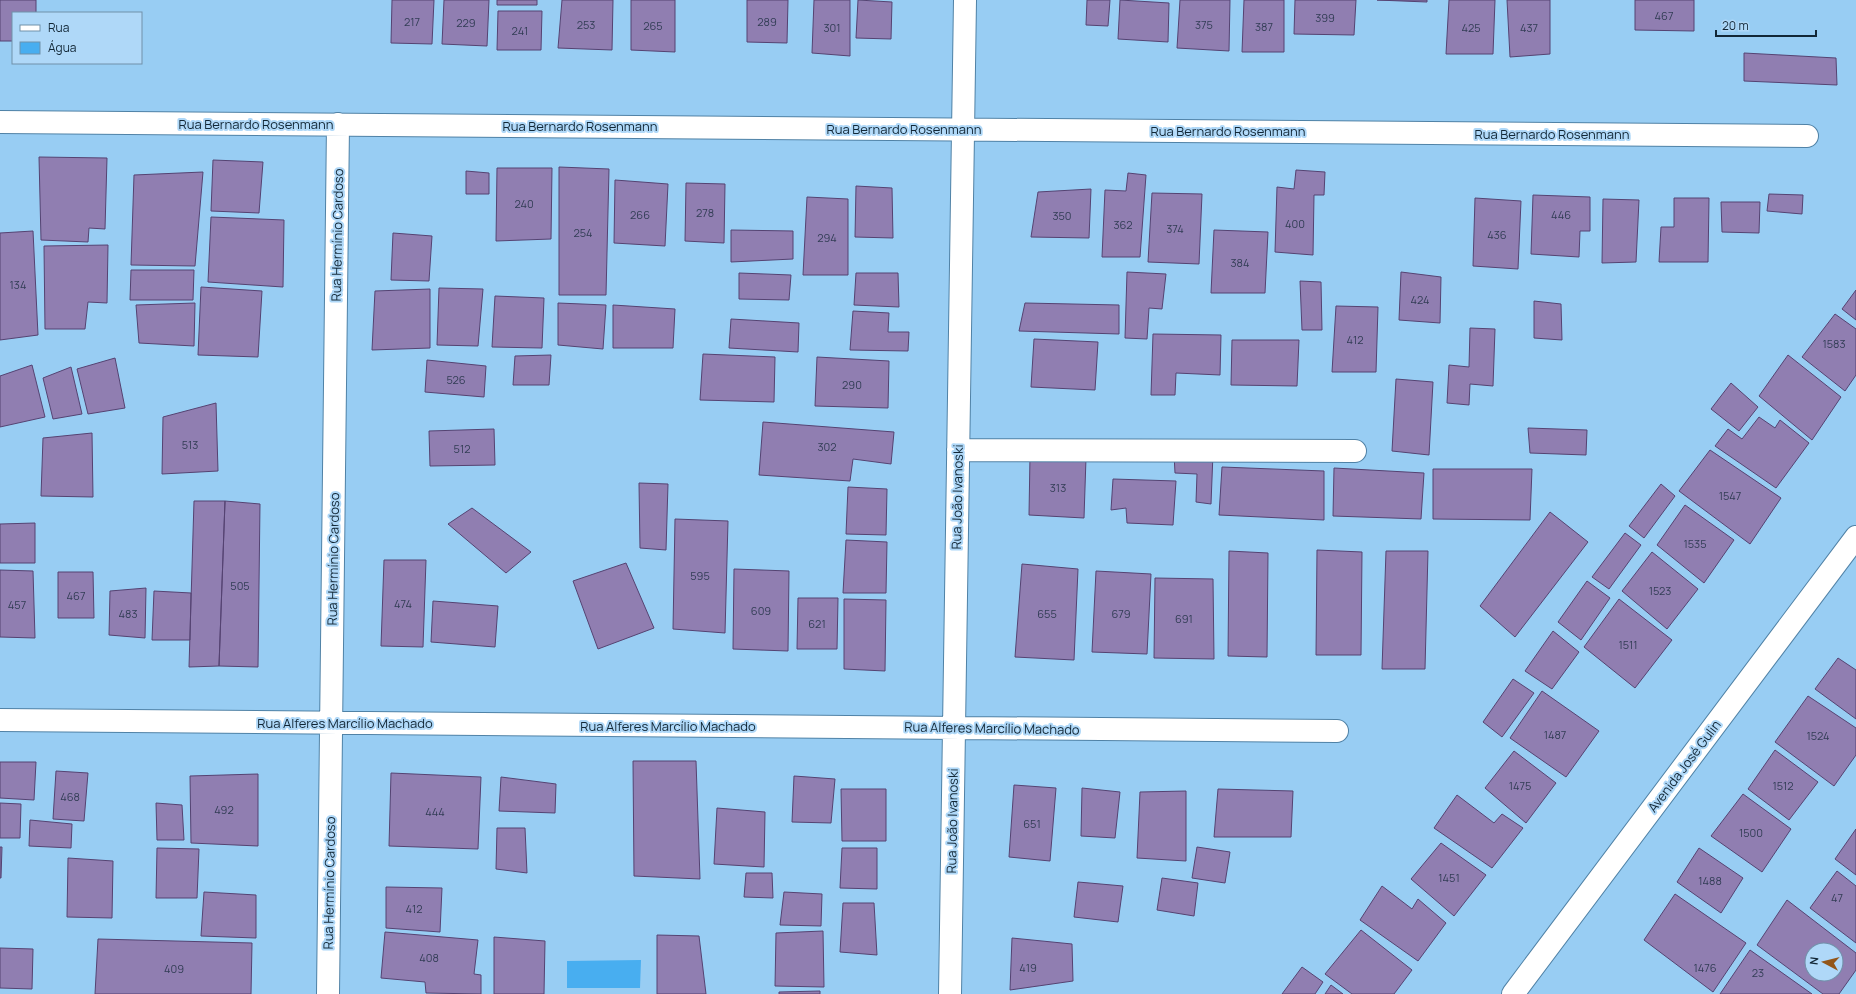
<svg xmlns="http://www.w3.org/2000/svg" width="1856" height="994" font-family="Manrope,sans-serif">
<rect width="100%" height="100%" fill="#98cdf3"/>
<path fill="#48aef0" d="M641,960L640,988H567V961Z"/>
<path fill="#907eb1" stroke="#554372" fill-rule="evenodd" d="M0,0H36V13H13V41H0Z
M392,0H434L432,44L391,43Z
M444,0H489L487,46L442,44Z
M497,0H537V5H497Z
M562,0H613L612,50L558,48Z
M631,0H675V52L631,50Z
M747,0H788L787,43L747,42Z
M814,0H850V56L812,53Z
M858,0L892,2L891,39L856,38Z
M1087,0H1110L1108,26L1086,25Z
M1120,0L1169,3L1168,42L1118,39Z
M1180,0H1230L1229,51L1177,48Z
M1244,0H1284V52H1242Z
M1295,0H1356L1354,35L1294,34Z
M1377,0H1427V2Z
M1449,0H1495L1493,54H1446Z
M1507,0H1550V54L1510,57Z
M1635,0H1694V31L1635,30Z
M498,11H542L541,50H497Z
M1744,53L1836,58L1837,85L1744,81Z
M39,157L107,158L105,229L89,228L88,242L41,240Z
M213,160L263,162L259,213L211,211Z
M559,167L609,169L606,295H559Z
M497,168H552L551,239L496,241Z
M1296,170L1325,172L1324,195H1314L1313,255L1275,252L1277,187L1294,189Z
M466,171L489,173V194H466Z
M203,172L195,266L131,265L134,175Z
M1128,173L1146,175L1140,257H1102L1105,190L1126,191Z
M615,180L668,184L665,246L614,243Z
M686,183L725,184L724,243L685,241Z
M856,186L892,188L893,238L855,237Z
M1091,189L1089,238L1031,237L1038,192Z
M1152,193L1202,194L1199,264L1148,262Z
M1769,194L1803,195L1802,214L1767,211Z
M1533,195L1590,197V231H1580L1579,257L1531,254Z
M807,197L848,199V275H803Z
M1475,198L1521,201L1518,269L1473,266Z
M1674,198H1709L1708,262H1659L1661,227H1674Z
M1603,199L1639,200L1636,262L1602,263Z
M1721,202H1760L1759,233L1722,232Z
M211,217L284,220L283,287L208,282Z
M731,230L793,231V259L731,262Z
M1214,230L1268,232L1265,293H1211Z
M33,231L38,335L0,340V233Z
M393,233L432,236L429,281L391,280Z
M108,245L107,303L88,302L85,329H45L44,246Z
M131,270H194L193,300H130Z
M1127,272L1166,274L1162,309L1149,308L1147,339L1125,338Z
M1401,272L1441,277L1440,323L1399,320Z
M739,273L791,275L789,300L739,299Z
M856,273H898L899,307L854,305Z
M1300,281L1321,282L1322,330H1302Z
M201,287L262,291L258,357L198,355Z
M439,288L483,289L478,346L437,345Z
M430,289V348L372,350L375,291Z
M1856,290V320L1842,309Z
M495,296L544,298L542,348L492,347Z
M1534,301L1561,304L1562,340L1534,338Z
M195,303L194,346L139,343L136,305Z
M558,303L606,305L603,349L558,345Z
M1025,303L1119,305V334L1019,331Z
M613,305L675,309L673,348H613Z
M1336,306L1378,307L1376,372H1332Z
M853,311L889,313L888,332H909L908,351L850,350Z
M1835,314L1856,329V375L1845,391L1802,357Z
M731,319L799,323L798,352L729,348Z
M1470,328L1495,329L1493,386L1470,384L1469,405L1447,403L1449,365L1469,367Z
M1153,334L1221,335L1220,375L1176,373L1175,395H1151Z
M1034,339L1098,342L1095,390L1031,387Z
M1232,340H1299L1297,386L1231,385Z
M703,354L775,357L774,402L700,400Z
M551,355L549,385H513L515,356Z
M1788,355L1841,397L1812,440L1759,396Z
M817,357L889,361L888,408L815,406Z
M115,358L125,408L88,414L77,369Z
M427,360L486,366L484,397L425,392Z
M32,365L45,417L0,427V376Z
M71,367L82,414L53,419L43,378Z
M1396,379L1433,382L1429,455L1392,451Z
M1731,383L1758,407L1739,431L1711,409Z
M216,403L218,471L162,474L163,417Z
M1759,417L1775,428L1780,420L1809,443L1776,488L1715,446L1728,429L1742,439Z
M763,422L894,432L891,464L853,459L850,481L759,475Z
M1528,428L1587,430L1586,455L1530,453Z
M494,429L495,465L430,466L429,431Z
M92,433L93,497L41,496L43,438Z
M1710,450L1781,498L1750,544L1679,491Z
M1213,453L1211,504L1196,502L1197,474L1175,473L1174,454Z
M1030,456L1086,458L1084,518L1029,515Z
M1222,467L1324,471V520L1219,515Z
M1334,468L1424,473L1421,519L1333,516Z
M1433,469H1532L1530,520L1433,519Z
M1113,479L1176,481L1173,525L1127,523L1126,508L1111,510Z
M639,483L668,484L666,550L640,548Z
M1661,484L1675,496L1644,538L1629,526Z
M848,487L887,489L886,535L846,534Z
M194,501H225L219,666L189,667Z
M225,501L260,504L258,667L219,666Z
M1685,505L1734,540L1704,583L1657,545Z
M472,508L531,552L506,573L448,524Z
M1550,512L1588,542L1515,637L1480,606Z
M675,519L728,521L725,633L673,629Z
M35,523V563H0V524Z
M1625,533L1641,545L1609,589L1592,577Z
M846,540L887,542L886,593H843Z
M1317,550L1362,552L1361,655H1316Z
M1229,551L1268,553L1267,657L1228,656Z
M1386,551H1428L1425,669H1382Z
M1652,552L1698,589L1667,629L1622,591Z
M384,560H426L423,647L381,646Z
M626,563L654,628L598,649L573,581Z
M1022,564L1078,569L1074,660L1015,657Z
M734,569L789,571L788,651L733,649Z
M0,570L33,571L35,638L0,637Z
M1096,571L1151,574L1147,654L1092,652Z
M58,572H93L94,618H58Z
M1155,578L1213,579L1214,659L1154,658Z
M1587,581L1610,598L1581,640L1558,622Z
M146,588L145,638L109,635L110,591Z
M154,591L191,593L190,640H152Z
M798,598H838L837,649H797Z
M844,599L886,600L885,671L844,669Z
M1619,599L1672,640L1635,688L1584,647Z
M433,601L498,606L495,647L431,642Z
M1553,631L1579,652L1552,689L1525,671Z
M1838,658L1856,670V719L1815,689Z
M1513,679L1534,693L1502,737L1483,722Z
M1542,691L1599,731L1566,777L1510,738Z
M1808,696L1856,728V755L1834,786L1775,742Z
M1775,750L1818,782L1789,820L1748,789Z
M1514,751L1556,783L1526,823L1485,788Z
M633,761H696L700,879L634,876Z
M0,762H36L34,800L0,798Z
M56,771L88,773L84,821L53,819Z
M391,773L481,777L478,849L389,846Z
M258,774V846L191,843L190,776Z
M794,776L835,779L831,823L792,822Z
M501,777L556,784L555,813L499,811Z
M1014,785L1056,788L1050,861L1009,857Z
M1082,788L1120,792L1115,838L1081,836Z
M841,789H886V841H842Z
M1218,789L1293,791L1291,837H1214Z
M1186,791V861L1137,858L1140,792Z
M1743,794L1791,829L1762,872L1711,836Z
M1457,795L1494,823L1502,814L1523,828L1492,868L1434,828Z
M0,803L21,804L20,838H0Z
M156,803L182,805L184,840H157Z
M717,808L765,812L764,867L714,864Z
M30,820L72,824L71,848L29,846Z
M497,828H525L527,873L496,869Z
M1856,829V875L1835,859Z
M1441,843L1486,875L1454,916L1411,879Z
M0,847H2L1,878H0Z
M1197,847L1230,852L1225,883L1192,878Z
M157,848L199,849L197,898H156Z
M842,848H877V889L840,888Z
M1699,848L1743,878L1721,913L1677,882Z
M68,858L113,861L112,918L67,917Z
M1837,871L1856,886V943L1810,908Z
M746,873H772L773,898L744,897Z
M1162,878L1198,883L1194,916L1157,910Z
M1078,882L1123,886L1118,922L1074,917Z
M1382,886L1412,909L1418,899L1446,923L1418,961L1360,920Z
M386,887L442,888L440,932L386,928Z
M204,892L256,895V938L201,936Z
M784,892L822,894L821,926L780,925Z
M1675,894L1746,943L1713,992L1644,940Z
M1787,900L1856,953V970L1839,994H1823L1757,945ZM1812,950H1836V974H1812Z
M843,903H874L877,955L840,952Z
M1361,930L1412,970L1394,994H1352L1325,974Z
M823,931L824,987L775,986L776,933Z
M385,932L478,940L474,974L481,975V994L426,993L425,982L381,978Z
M657,935L699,936L706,994H657Z
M494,937L545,941L544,994H494Z
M1012,938L1072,944L1073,981L1010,990Z
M98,939L252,943L251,994H95Z
M0,948L33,949L32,989L0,988Z
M1750,950L1812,994H1720Z
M1302,967L1323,982L1315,994H1282Z
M1331,985L1343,994H1325Z
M820,991V994H779V992Z"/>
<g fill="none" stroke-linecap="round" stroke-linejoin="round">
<g stroke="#5082a6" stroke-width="24">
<path id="minor" d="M0,122L1807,136
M958,450L1355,451
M0,720L1337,731
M328,994L338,124
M950,994L965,0
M1513,994L1856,537"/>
</g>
<use href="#minor" stroke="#fff" stroke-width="22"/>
</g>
<g text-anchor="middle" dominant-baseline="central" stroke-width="4" stroke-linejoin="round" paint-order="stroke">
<g font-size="11" fill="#323d55">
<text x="1664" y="15">467</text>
<text x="1325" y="17">399</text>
<text x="412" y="21">217</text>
<text x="767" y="21">289</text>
<text x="466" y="22">229</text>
<text x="586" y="24">253</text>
<text x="1204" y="24">375</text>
<text x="653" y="25">265</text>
<text x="1264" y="26">387</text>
<text x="832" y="27">301</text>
<text x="1471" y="27">425</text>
<text x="1529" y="27">437</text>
<text x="520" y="30">241</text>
<text x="524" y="203">240</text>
<text x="705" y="212">278</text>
<text x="640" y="214">266</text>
<text x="1561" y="214">446</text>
<text x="1062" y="215">350</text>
<text x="1295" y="223">400</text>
<text x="1123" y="224">362</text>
<text x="1175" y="228">374</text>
<text x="583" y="232">254</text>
<text x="1497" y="234">436</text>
<text x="827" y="237">294</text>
<text x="1240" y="262">384</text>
<text x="18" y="284">134</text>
<text x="1420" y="299">424</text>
<text x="1355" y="339">412</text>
<text x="1834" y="343">1583</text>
<text x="456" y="379">526</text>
<text x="852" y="384">290</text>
<text x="190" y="444">513</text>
<text x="827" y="446">302</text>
<text x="462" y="448">512</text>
<text x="1058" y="487">313</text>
<text x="1730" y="495">1547</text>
<text x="1695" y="543">1535</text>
<text x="700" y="575">595</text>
<text x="240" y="585">505</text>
<text x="1660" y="590">1523</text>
<text x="76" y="595">467</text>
<text x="403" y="603">474</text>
<text x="17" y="604">457</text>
<text x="761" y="610">609</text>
<text x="128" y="613">483</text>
<text x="1047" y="613">655</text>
<text x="1121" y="613">679</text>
<text x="1184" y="618">691</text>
<text x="817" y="623">621</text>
<text x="1628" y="644">1511</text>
<text x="1555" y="734">1487</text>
<text x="1818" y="735">1524</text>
<text x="1520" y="785">1475</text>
<text x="1783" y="785">1512</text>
<text x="70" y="796">468</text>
<text x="224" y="809">492</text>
<text x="435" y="811">444</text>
<text x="1032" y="823">651</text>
<text x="1751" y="832">1500</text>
<text x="1449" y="877">1451</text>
<text x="1710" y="880">1488</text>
<text x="1837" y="897">47</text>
<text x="414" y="908">412</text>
<text x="429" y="957">408</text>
<text x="1028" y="967">419</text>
<text x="1705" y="967">1476</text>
<text x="174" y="968">409</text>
<text x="1758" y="972">23</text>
</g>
<g font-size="13" fill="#122736" stroke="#afd8f8">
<text x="256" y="124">Rua Bernardo Rosenmann</text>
<text x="580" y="126">Rua Bernardo Rosenmann</text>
<text x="904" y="129">Rua Bernardo Rosenmann</text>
<text x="1228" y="131">Rua Bernardo Rosenmann</text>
<text x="1552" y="134">Rua Bernardo Rosenmann</text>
<text transform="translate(337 235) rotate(-89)">Rua Hermínio Cardoso</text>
<text transform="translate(957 497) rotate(-89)">Rua João Ivanoski</text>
<text transform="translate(333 559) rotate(-89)">Rua Hermínio Cardoso</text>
<text x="345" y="723">Rua Alferes Marcílio Machado</text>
<text x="668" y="726">Rua Alferes Marcílio Machado</text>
<text transform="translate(992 728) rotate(1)">Rua Alferes Marcílio Machado</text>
<text transform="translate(1684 766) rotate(-53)">Avenida José Gulin</text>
<text transform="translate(952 821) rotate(-89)">Rua João Ivanoski</text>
<text transform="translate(329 883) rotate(-89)">Rua Hermínio Cardoso</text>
</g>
</g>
<rect x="12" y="12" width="130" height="52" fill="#afd8f8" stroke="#7091aa"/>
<rect x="20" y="25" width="20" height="6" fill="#ffffff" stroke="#7091aa"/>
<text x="48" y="32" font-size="12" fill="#122736">Rua</text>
<rect x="20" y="42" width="20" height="12" fill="#48aef0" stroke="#7091aa"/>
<text x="48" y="52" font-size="12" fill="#122736">Água</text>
<g transform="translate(1824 962) rotate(277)"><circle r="19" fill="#afd8f8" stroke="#7091aa"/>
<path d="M0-3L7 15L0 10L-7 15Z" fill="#935618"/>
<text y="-6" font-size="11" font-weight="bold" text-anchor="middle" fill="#122736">N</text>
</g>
<path d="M1716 30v6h100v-6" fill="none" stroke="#122736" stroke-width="2"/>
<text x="1722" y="30" font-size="12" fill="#122736" stroke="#afd8f8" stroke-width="3" paint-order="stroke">20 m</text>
</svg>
